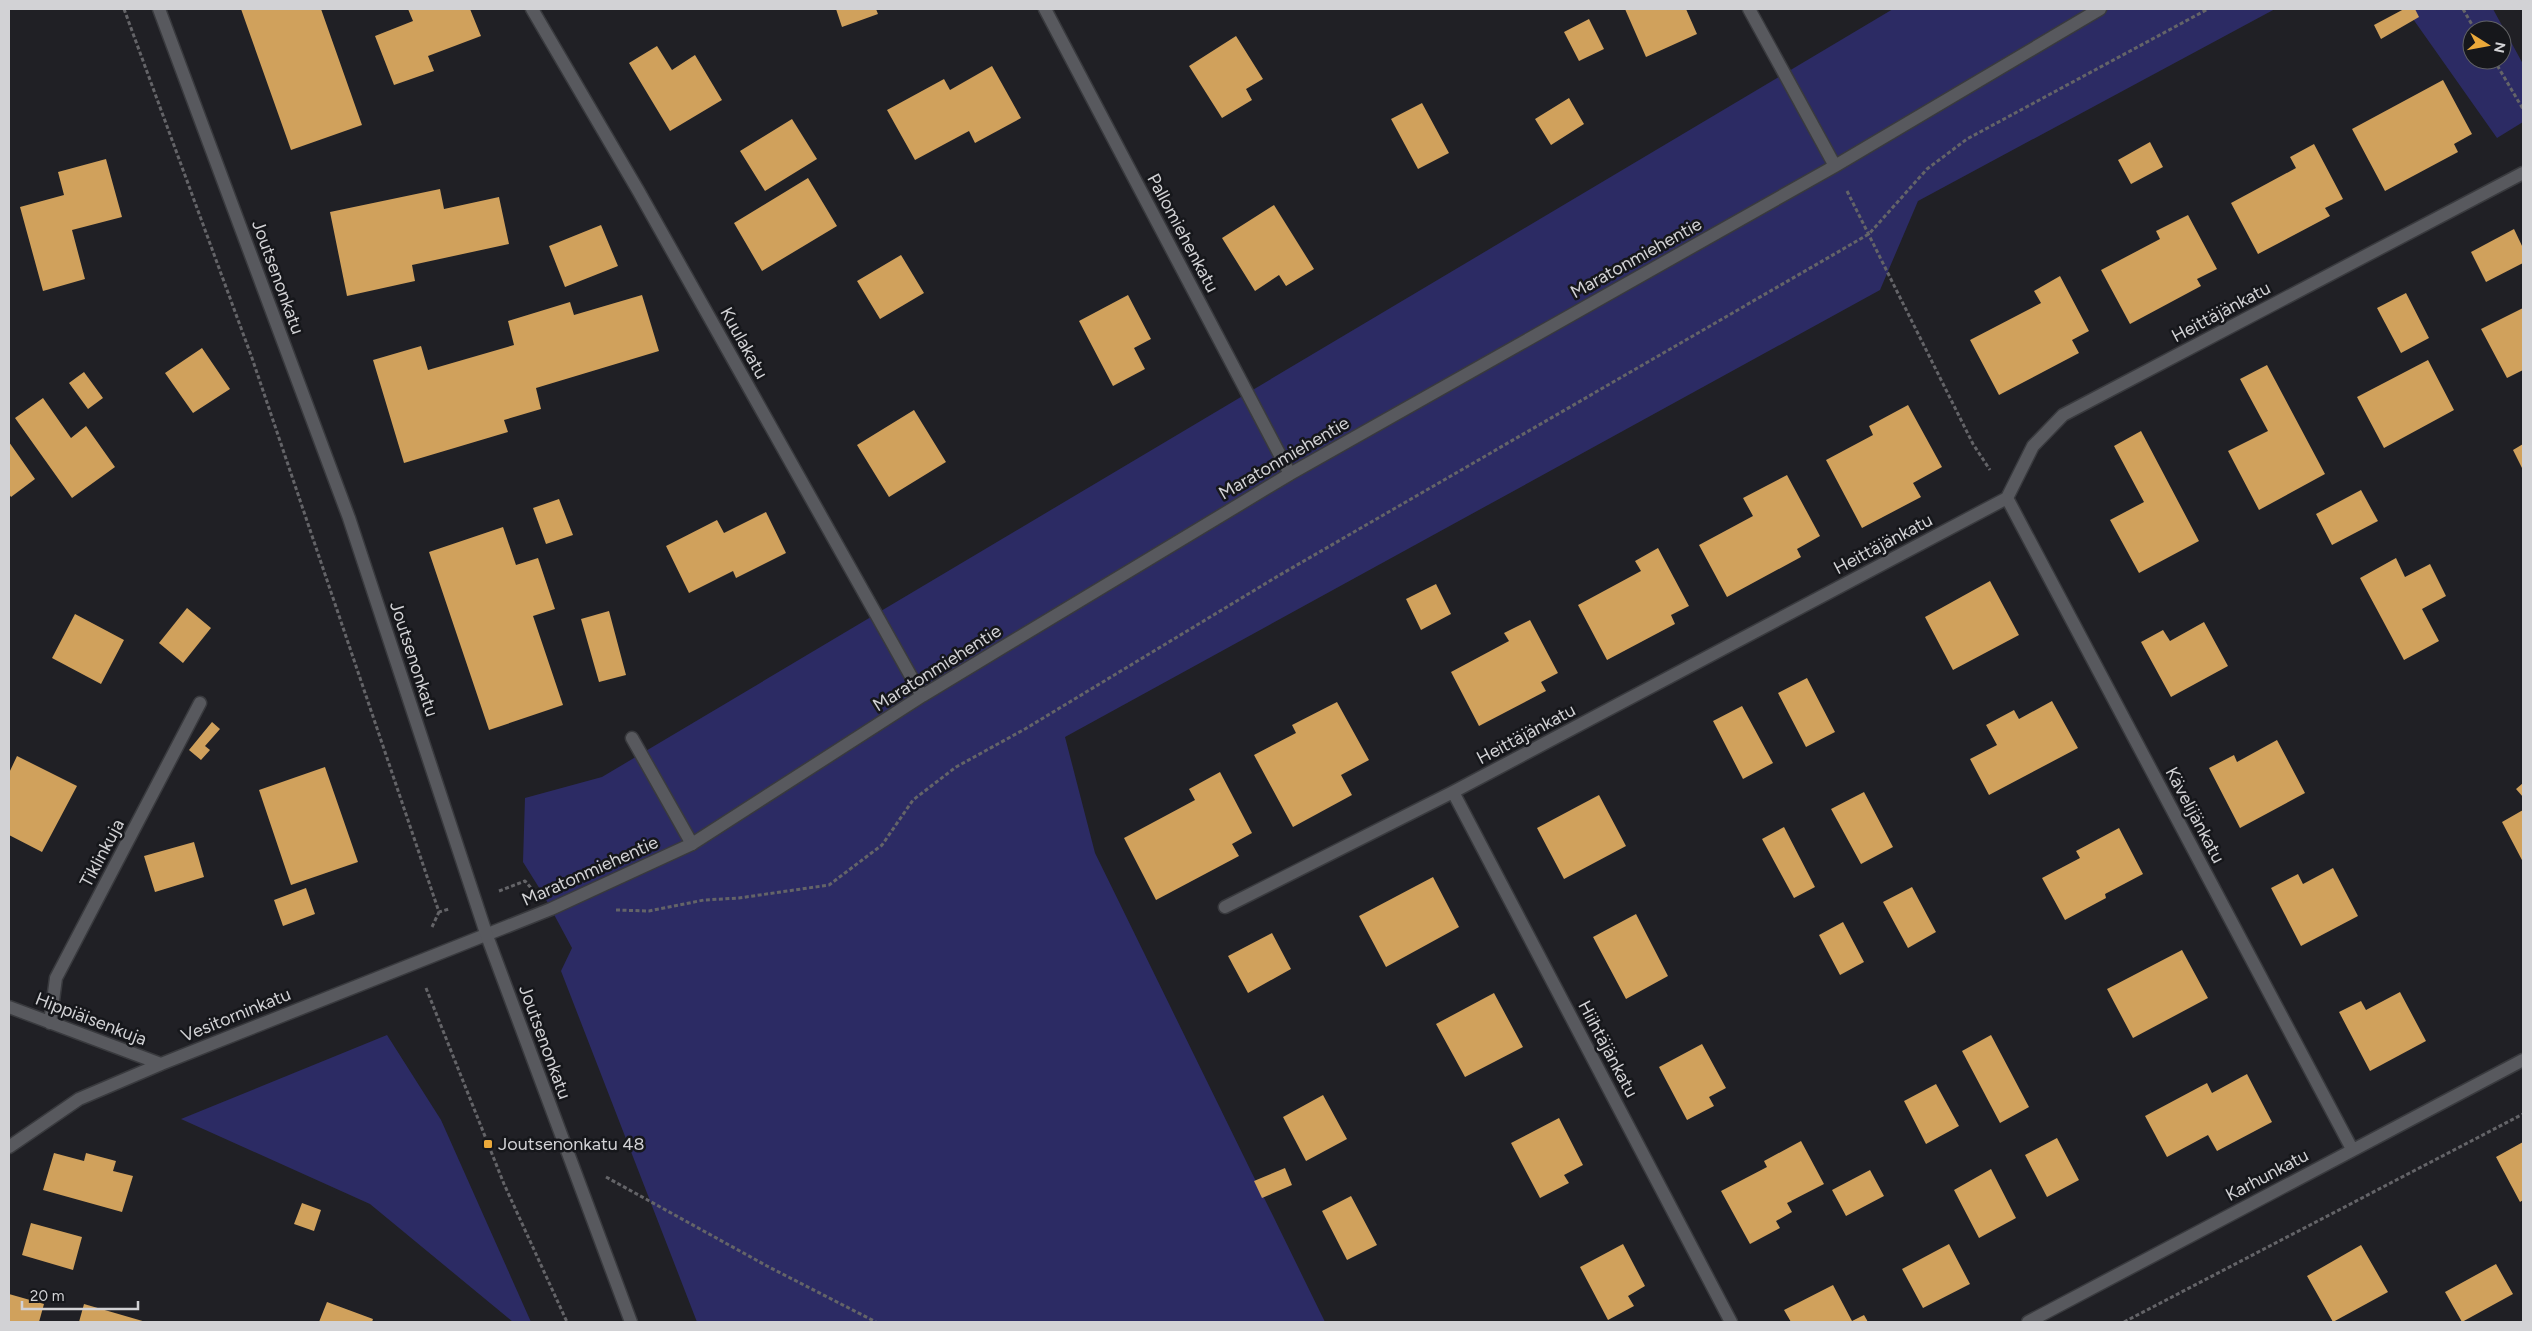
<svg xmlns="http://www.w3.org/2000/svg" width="2532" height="1331" font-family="Figtree,sans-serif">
<rect width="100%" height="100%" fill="#202025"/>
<path fill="#2c2b64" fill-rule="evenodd" d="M1893,9H2275L1918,201L1880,290L1065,737L1095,853L1325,1322H697L561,971L572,948L543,894L523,862L525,798L602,777Z
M2406,9H2493L2523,64V122L2497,138ZM2472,30H2502V60H2472Z
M387,1035L441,1120L531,1322H513L370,1204L181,1119Z"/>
<path fill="#d0a15c" d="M241,9H321L362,125L291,150Z
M408,9H470L481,36L428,56L434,71L394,85L375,36L413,21Z
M836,9H876L878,14L842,27Z
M1625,9H1686L1697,34L1646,57Z
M2404,9H2415L2419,17L2381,39L2374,25Z
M1589,19L1604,49L1579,61L1564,32Z
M1236,36L1263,79L1246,89L1252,100L1222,118L1189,66Z
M657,46L672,70L695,55L722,100L670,131L629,63Z
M992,66L1021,118L975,143L969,131L915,160L887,110L944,79L950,90Z
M2443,80L2472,134L2454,144L2458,152L2385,191L2352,129Z
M1569,98L1584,124L1551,145L1535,119Z
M1422,103L1449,153L1418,169L1391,119Z
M792,119L817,159L765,191L740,151Z
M2150,142L2163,167L2131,184L2118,160Z
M2314,144L2343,199L2325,208L2330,216L2258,254L2231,203L2296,168L2290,157Z
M106,159L122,217L72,230L85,279L43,291L20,207L64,195L58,172Z
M808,178L837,226L762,271L734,223Z
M440,189L444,209L499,197L509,244L412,265L415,281L347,296L330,212Z
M1274,205L1314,269L1286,286L1279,275L1255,291L1222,238Z
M2188,215L2217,269L2197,279L2201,286L2130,324L2101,270L2160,239L2156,231Z
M601,225L618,266L565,287L549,246Z
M2514,229L2523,248V263L2486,282L2471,252Z
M901,255L924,293L880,319L857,281Z
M2060,276L2089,331L2072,340L2079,353L1999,395L1970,340L2041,303L2034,291Z
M2406,293L2429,338L2401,353L2377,308Z
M642,295L659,351L536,388L541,409L504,420L508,432L404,463L373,360L421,346L428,370L514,345L508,321L570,302L574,315Z
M1128,295L1151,339L1134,348L1145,369L1113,386L1079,321Z
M2523,308V370L2507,378L2481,329Z
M202,348L230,389L193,413L165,373Z
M2428,360L2454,410L2384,448L2357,397Z
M2267,365L2325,474L2259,510L2228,451L2268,431L2240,379Z
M84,372L103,398L88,409L69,383Z
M43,398L71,438L86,426L115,467L72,498L15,418Z
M1908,405L1942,467L1913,483L1921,497L1862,528L1826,460L1873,435L1869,426Z
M914,410L946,462L889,497L857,445Z
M2141,431L2199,541L2139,573L2110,520L2144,502L2114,446Z
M9,442L35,479L11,497L9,494Z
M2523,444V470L2513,450Z
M1787,475L1820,536L1797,549L1801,557L1727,597L1699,545L1753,516L1743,498Z
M2361,490L2378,521L2332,545L2316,514Z
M559,499L573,535L546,544L533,508Z
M766,512L786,553L736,578L733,571L689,593L666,546L717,520L724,533Z
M503,527L516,565L538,558L555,609L533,616L563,705L489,730L429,552Z
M1658,548L1689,606L1671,615L1675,624L1607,660L1578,605L1641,571L1635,561Z
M2396,558L2405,577L2430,564L2446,596L2422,609L2439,641L2404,660L2360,578Z
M1990,581L2019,635L1953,670L1925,617Z
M1436,584L1451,614L1421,630L1406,599Z
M187,608L211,628L183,663L159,643Z
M609,611L626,675L599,682L581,619Z
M75,614L124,640L101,684L52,658Z
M1530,620L1558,673L1541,682L1546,691L1479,726L1451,672L1509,641L1504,633Z
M2204,622L2228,666L2171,697L2141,642L2163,630L2170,641Z
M1807,678L1835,732L1806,747L1778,693Z
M2052,701L2078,748L1989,795L1970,759L1997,745L1986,725L2014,710L2019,719Z
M1337,702L1369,760L1341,775L1352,795L1293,827L1254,755L1296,733L1292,725Z
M1742,706L1773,763L1743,779L1713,721Z
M212,722L220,729L205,746L210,750L201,760L189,750Z
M2277,740L2305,793L2240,828L2209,768L2234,755L2237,762Z
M17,756L77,786L42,852L9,835V773Z
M325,767L358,862L291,885L259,790Z
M1220,772L1252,833L1232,844L1239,856L1156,900L1124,838L1195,800L1189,789Z
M2523,783V797L2516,789Z
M1864,792L1893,847L1861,864L1831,809Z
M1599,795L1626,846L1564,879L1537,828Z
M2523,810V862L2502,822Z
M1784,827L1815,887L1794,898L1762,839Z
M2119,828L2143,874L2105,894L2106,898L2065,920L2042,878L2080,858L2076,851Z
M194,842L204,877L155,892L144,856Z
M2333,868L2358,916L2301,946L2271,888L2298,874L2303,884Z
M1433,877L1459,927L1386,967L1359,916Z
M1912,887L1936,932L1908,948L1883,902Z
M306,888L315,914L283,926L274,900Z
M1636,914L1668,976L1626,999L1593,937Z
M1843,922L1864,962L1840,975L1819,935Z
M1272,933L1291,969L1248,993L1228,956Z
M2182,950L2208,998L2133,1038L2107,989Z
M2400,992L2426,1041L2370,1071L2339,1012L2361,1001L2366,1010Z
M1494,993L1523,1047L1465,1077L1436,1024Z
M1991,1035L2029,1107L2000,1123L1962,1051Z
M1702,1044L1726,1088L1709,1097L1714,1106L1687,1120L1659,1067Z
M2247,1074L2272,1122L2217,1151L2208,1135L2167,1157L2145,1116L2207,1083L2212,1093Z
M1936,1084L1959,1126L1926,1144L1904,1101Z
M1323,1095L1347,1139L1306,1161L1283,1117Z
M1559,1118L1583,1165L1564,1175L1569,1183L1540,1198L1511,1143Z
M2057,1138L2079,1180L2047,1197L2025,1155Z
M1801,1141L1824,1184L1787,1203L1792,1212L1776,1221L1780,1228L1750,1244L1721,1191L1767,1167L1764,1161Z
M2523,1142V1200L2520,1202L2496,1157Z
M54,1153L84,1161L86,1153L116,1161L113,1171L133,1176L122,1212L43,1190Z
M1285,1168L1292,1185L1262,1198L1254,1181Z
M1991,1169L2016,1218L1979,1238L1954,1190Z
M1870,1170L1884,1196L1846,1216L1832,1190Z
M1351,1196L1377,1245L1347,1260L1322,1211Z
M302,1203L321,1210L314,1231L294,1224Z
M31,1223L82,1237L73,1270L22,1255Z
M1623,1244L1645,1286L1628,1296L1634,1306L1608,1320L1580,1267Z
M1949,1244L1970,1284L1923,1308L1902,1269Z
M2361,1245L2388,1292L2333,1322L2307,1276Z
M2496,1264L2513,1294L2462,1322L2445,1292Z
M1833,1285L1852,1321L1864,1315L1868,1322H1791L1784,1310Z
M9,1294L44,1304L39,1322H9Z
M327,1302L373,1319L372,1322H319Z
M84,1304L146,1322H79Z"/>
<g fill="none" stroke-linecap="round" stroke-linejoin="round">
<g stroke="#393a3e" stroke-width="15">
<path id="lane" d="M632,738L692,844"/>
</g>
<g stroke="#393a3e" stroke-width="15">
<path id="street" d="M532,9L639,192L922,696
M1045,9L1290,474
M1749,9L1835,166
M2007,498L2352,1149
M1453,792L1731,1322
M1225,907L1453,792L2007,498L2033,446L2063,415L2523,173
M9,1007L161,1064
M50,1023L56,978L200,703
M9,1147L79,1099L161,1064L551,909L692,844L922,696L1290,474L1835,166L2100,9
M2028,1322L2523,1060"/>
</g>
<g stroke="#393a3e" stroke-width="15">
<path id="secondary" d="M159,9L349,518L487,936L631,1322"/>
</g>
<path stroke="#646468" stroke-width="3" stroke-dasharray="4 2.5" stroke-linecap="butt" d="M124,9L252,358L439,912L449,909
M2463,9L2475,30
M2494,60L2523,109
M1847,191L1973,444L1990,470
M499,891L525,881L531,888
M616,910L649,911L704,900L739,898L829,885L882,845L913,800L956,767L1025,729L1278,576L1869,234L1927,169L1967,139L2208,9
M432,927L439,912
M426,988L504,1184L567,1322
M606,1177L767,1266L876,1322
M2124,1322L2523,1114"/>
<use href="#lane" stroke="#58595e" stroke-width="12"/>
<use href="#street" stroke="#58595e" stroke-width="12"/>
<use href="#secondary" stroke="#58595e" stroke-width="12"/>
</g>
<rect fill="#eba93a" stroke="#16171b" stroke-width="2" x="483" y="1139" width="10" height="10" rx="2.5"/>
<g text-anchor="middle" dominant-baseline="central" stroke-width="5" stroke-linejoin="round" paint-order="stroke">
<g font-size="18" fill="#d2d2d5" stroke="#16171b">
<text transform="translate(1183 233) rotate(62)">Pallomiehenkatu</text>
<text transform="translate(1636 258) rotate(-29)">Maratonmiehentie</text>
<text transform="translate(278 277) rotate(70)">Joutsenonkatu</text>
<text transform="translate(2221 312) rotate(-28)">Heittäjänkatu</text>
<text transform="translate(744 343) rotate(61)">Kuulakatu</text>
<text transform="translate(1284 458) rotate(-30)">Maratonmiehentie</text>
<text transform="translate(1883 544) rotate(-28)">Heittäjänkatu</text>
<text transform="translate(414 659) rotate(72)">Joutsenonkatu</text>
<text transform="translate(937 668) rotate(-32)">Maratonmiehentie</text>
<text transform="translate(1526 734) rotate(-28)">Heittäjänkatu</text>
<text transform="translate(2195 815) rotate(62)">Kävelijänkatu</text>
<text transform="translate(102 853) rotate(-62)">Tiklinkuja</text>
<text transform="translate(590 871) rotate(-24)">Maratonmiehentie</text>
<text transform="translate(236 1015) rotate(-22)">Vesitorninkatu</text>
<text transform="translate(91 1019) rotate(21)">Hippiäisenkuja</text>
<text transform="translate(545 1042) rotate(70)">Joutsenonkatu</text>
<text transform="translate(1608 1049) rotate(62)">Hiihtäjänkatu</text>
<text transform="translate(2267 1175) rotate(-28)">Karhunkatu</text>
</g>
<g font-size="18" fill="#d2d2d5" stroke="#16171b" text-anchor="start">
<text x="498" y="1144">Joutsenonkatu 48</text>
</g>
</g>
<rect width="2532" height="1331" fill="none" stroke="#d2d2d5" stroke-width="20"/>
<g transform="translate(2487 45) rotate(101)"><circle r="24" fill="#16171b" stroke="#616265"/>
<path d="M0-4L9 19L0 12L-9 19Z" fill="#eba93a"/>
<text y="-8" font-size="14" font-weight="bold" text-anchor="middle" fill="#d2d2d5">N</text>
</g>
<path d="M22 1301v8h116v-8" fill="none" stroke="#d2d2d5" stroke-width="2.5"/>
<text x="30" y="1301" font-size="15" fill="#d2d2d5" stroke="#16171b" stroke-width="4" paint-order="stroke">20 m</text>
</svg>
